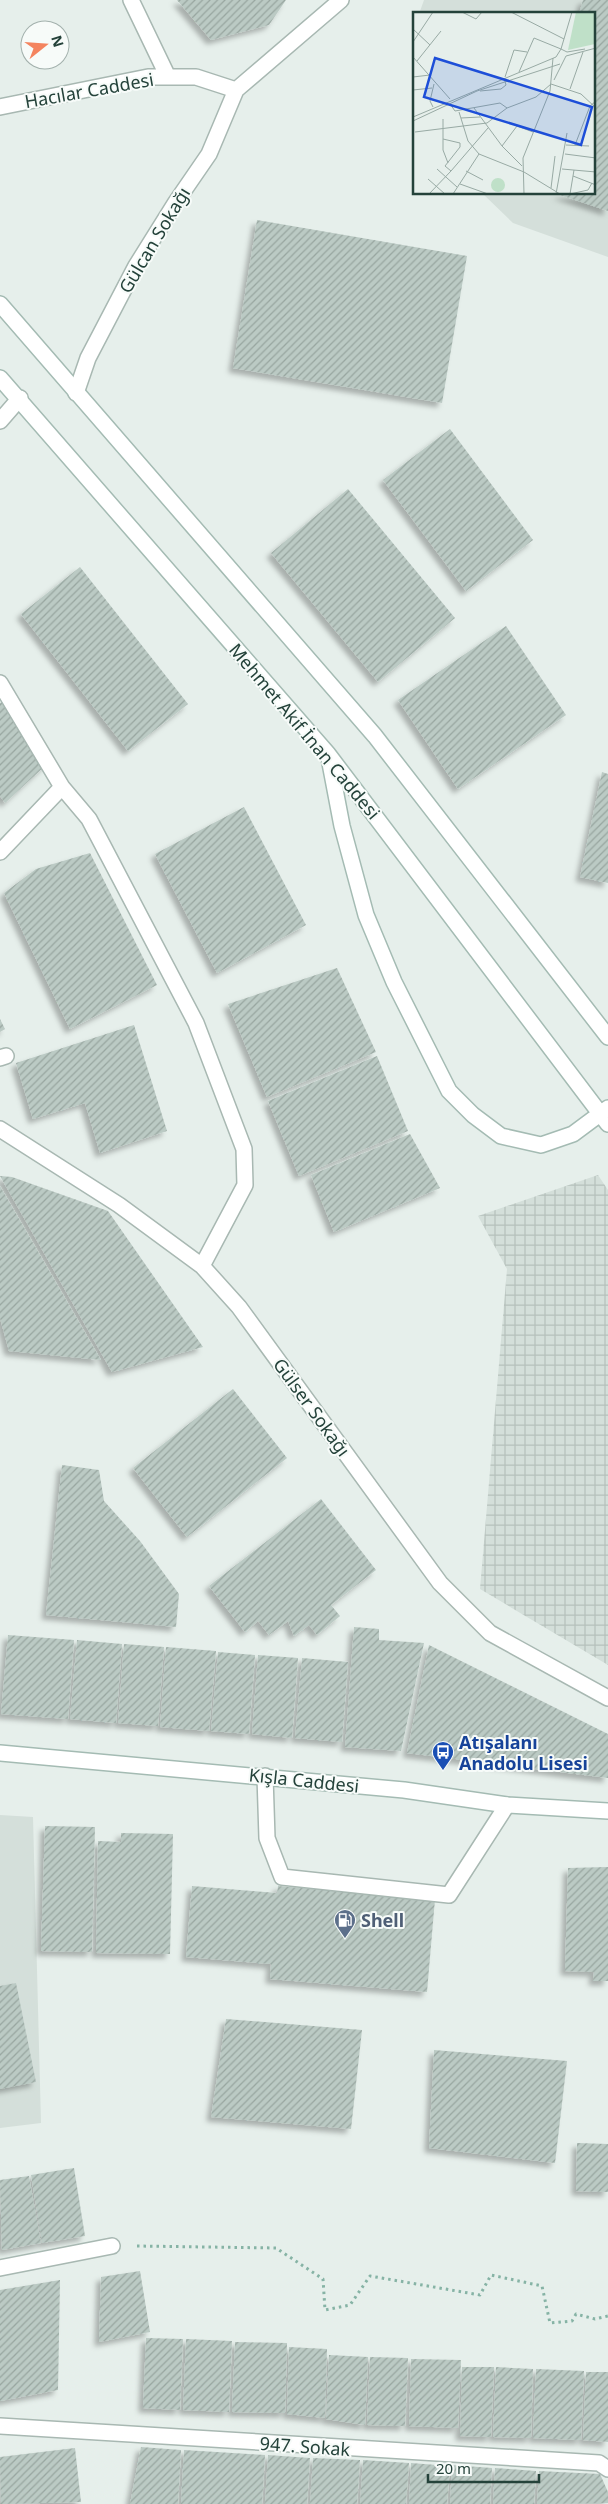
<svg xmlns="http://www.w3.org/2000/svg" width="608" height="2504" font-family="'Noto Sans',sans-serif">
<defs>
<pattern id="industrial-grid" width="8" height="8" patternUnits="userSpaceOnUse" patternTransform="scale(1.25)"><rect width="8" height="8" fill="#d4dfda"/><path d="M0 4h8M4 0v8" fill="none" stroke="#b6c1bc"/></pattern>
<pattern id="building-hatch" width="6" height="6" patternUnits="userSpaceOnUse" patternTransform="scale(1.25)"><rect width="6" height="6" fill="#bbcac4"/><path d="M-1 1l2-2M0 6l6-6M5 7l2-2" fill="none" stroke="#98a6a0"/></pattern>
<filter id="shadow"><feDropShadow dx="-4.5" dy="4.5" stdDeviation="2.5" flood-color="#0004"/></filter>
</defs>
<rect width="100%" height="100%" fill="#e6efeb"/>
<path fill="#d4dfda" d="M424,0H608V257L513,223L483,194H594V14H419Z
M0,1815L33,1817L41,2123L0,2128Z"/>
<path fill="url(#industrial-grid)" d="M598,1175L608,1190V1665L480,1589L507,1269L478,1216Z"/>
<path fill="url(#building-hatch)" filter="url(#shadow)" d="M177,0H286L269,25L211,40Z
M583,0H608V211L557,194H594V14H579Z
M257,220L467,256L442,403L233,368Z
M450,429L533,540L466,591L383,480Z
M348,489L455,618L378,682L271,553Z
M80,567L188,704L128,751L21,614Z
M506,626L566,715L458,789L398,700Z
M4,701L47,764L5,803L0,796V703Z
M602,772L608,774V883L580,877Z
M244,807L306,925L217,973L155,854Z
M90,853L157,985L70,1029L4,893L36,869Z
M337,968L376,1052L267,1097L228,1004Z
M0,1019L5,1029L0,1032Z
M134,1025L167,1131L100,1153L85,1103L33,1119L16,1063Z
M377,1056L408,1131L299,1176L268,1101Z
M410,1134L440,1188L334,1232L311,1175Z
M0,1176L12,1177L108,1211L203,1347L112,1372Z
M0,1186L101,1360L9,1351L0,1318Z
M233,1389L287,1458L187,1537L133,1468Z
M62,1465L99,1470L104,1501L140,1541L179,1594L176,1627L46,1615Z
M321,1499L376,1570L331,1605L340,1616L317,1635L309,1625L294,1636L288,1621L269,1635L258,1621L245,1632L209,1586Z
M354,1627L379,1629V1640L424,1643L401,1751L345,1747Z
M8,1635L74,1640L68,1719L1,1714Z
M77,1640L122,1644L116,1723L70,1719Z
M124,1644L164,1647L158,1726L118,1723Z
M429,1645L608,1734V1778L407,1753Z
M166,1647L216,1651L209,1731L160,1727Z
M218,1652L255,1655L249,1734L211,1731Z
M258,1655L298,1658L292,1738L252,1734Z
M302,1658L348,1662L342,1742L295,1738Z
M45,1826L95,1827L92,1952L41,1951Z
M121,1833L173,1834L170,1954L96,1953L98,1841L121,1842Z
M608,1867V1981H593L594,1972L565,1971L568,1868Z
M192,1886L277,1893L278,1886L435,1899L427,1992L270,1979L271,1964L186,1957Z
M16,1983L36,2082L0,2089V1986Z
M226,2019L362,2030L351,2129L211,2117Z
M434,2050L567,2061L555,2163L429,2148Z
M577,2143L608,2144V2192L576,2191Z
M74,2168L85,2236L42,2243L31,2175Z
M29,2176L41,2243L2,2250L0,2180Z
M140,2271L150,2332L99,2342L101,2277Z
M60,2280L58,2390L0,2401V2290Z
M146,2338L183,2339L180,2410L143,2408Z
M186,2339L232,2341L229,2412L183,2410Z
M235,2342L287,2343L285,2413L232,2412Z
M289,2347L327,2349L325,2418L287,2414Z
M329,2355L368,2357L365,2425L326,2419Z
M370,2357L408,2358L405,2426L367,2425Z
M411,2359L461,2360L458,2428L409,2426Z
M462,2367H494L491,2437L460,2436Z
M496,2367L533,2369L531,2438L493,2437Z
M536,2369L584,2371L581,2440L533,2438Z
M586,2372H608V2442L583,2440Z
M141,2447L181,2450L178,2504H130Z
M75,2448L81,2502L1,2504L0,2457Z
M184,2450L265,2455L262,2504H181Z
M268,2455L310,2458L307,2504H265Z
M313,2458L360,2460L357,2504H310Z
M363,2460L409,2463L406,2504H360Z
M411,2463L450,2466L447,2504H409Z
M452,2465L492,2468L490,2504H450Z
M495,2468L536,2471L534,2504H493Z
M539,2471L600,2474L608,2492V2503L537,2504Z"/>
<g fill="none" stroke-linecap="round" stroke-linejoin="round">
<g stroke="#a8b8b2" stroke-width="18">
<path id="lane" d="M265,1776L267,1838L282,1877L449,1895L507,1805"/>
</g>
<g stroke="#a8b8b2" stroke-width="18">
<path id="street" d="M131,0L168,77
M0,107L148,77H196L236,90
M76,393L88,358L136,266L176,202L209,154L236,90L341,0
M0,421L20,398
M0,683L62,787L89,819L196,1023L244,1149L245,1185L202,1266
M0,852L62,787
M0,1058L6,1056
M0,1129L119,1205L202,1266L239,1307L440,1583L490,1633L608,1698
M0,2268L112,2246
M0,2426L599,2463L608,2469"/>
</g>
<g stroke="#a4bbb3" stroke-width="18">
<path id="secondary" d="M0,304L375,736L608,1037
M0,378L328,754L608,1124
M329,758L342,826L366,915L394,982L449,1091L473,1115L501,1136L541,1145L573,1134L608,1108
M0,1753L404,1790L507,1805L608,1811"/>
</g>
<path stroke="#86b3a5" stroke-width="3" stroke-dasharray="2.5 4" stroke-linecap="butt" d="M137,2246L276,2248L323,2279L325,2310L350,2305L370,2276L480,2295L491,2275L542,2286L550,2323L572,2321L576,2314L595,2319L608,2316"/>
<use href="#lane" stroke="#fff" stroke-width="15"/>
<use href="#street" stroke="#fff" stroke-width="15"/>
<use href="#secondary" stroke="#fff" stroke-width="15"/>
</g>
<defs>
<g id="bus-pin" transform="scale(1.125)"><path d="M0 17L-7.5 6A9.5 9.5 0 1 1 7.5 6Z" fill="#1a4fb4" stroke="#f7fbf9"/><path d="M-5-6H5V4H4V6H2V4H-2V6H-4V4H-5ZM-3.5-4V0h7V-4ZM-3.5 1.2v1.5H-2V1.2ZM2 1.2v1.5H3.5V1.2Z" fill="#fff"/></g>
<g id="fuel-pin" transform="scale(1.125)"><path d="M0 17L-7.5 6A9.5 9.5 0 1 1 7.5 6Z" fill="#5c6f8a" stroke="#f7fbf9"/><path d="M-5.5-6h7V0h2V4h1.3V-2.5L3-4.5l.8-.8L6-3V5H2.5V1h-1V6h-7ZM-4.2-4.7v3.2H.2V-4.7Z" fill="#fff"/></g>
</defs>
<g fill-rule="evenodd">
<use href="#bus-pin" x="443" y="1752"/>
<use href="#fuel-pin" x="345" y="1920"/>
</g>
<g text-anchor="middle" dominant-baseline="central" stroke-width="4" stroke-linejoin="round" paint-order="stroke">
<g font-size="18" fill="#24423a" stroke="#f7fbf9">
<text transform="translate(89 90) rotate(-10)">Hacılar Caddesi</text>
<text transform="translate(154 240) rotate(-59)">Gülcan Sokağı</text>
<text transform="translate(305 731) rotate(50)">Mehmet Akif İnan Caddesi</text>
<text transform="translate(312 1407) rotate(54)">Gülser Sokağı</text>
<text transform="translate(304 1780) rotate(6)">Kışla Caddesi</text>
<text transform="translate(305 2446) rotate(4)">947. Sokak</text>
</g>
<g font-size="18" font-weight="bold" fill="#164399" stroke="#f7fbf9" text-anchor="start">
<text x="459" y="1742">Atışalanı<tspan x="459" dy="21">Anadolu Lisesi</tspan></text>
</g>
<g font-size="18" font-weight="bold" fill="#4e5e75" stroke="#f7fbf9" text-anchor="start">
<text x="361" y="1920">Shell</text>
</g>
</g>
<g transform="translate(413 12)">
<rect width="182" height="182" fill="#e6efeb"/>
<path d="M163,0H182V32L155,38Z" fill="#bfe0c8"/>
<path d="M78 173a7 7 0 1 1 14 0a7 7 0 1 1-14 0Z" fill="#bfe0c8"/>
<path fill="none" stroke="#98aaa4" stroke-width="1" d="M49,0L63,7L69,0M98,0L151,27M0,17L17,33M0,30L20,0M148,37L154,40L172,37M0,45L37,87M4,49L28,19M106,60L121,26L148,37M0,65L17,63M92,65L101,38L114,40M141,68L153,44L183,36M157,77L170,40M0,78L19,76M67,79L88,77L93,73L91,66M37,92L42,99L87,91L94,96M20,95L17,89L21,72M61,96L89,134L109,154M46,100L55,129L66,142L111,160L147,182M0,105L143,45L148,37L159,0M48,106L67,105M0,109L64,79L147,52M2,120L74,111L94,96L123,85L138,72L168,82L183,96M30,127V138L35,151M153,133L176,134M162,133L177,94L183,89M89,134L104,114L120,120M152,142L183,146M24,157L44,175M149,157L183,160M161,158L157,182L175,178L179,171M38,159L75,116M53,159L70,168M160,164L183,173M15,167L32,182M47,172L75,182M138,176L142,144M16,182L38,159L32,154L47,135V131L30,127V107M40,182L66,142M111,182L110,146L137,79L140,46M143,182L154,121"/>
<path fill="#1d4ed8" fill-opacity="0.15" stroke="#1d4ed8" stroke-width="2.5" d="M22,46L179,95L168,133L11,85Z"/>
<rect width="182" height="182" fill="none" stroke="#24423a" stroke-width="2.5"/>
</g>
<g transform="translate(45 45) rotate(73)"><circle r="24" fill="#f7fbf9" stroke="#a3b1ad"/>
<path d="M0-4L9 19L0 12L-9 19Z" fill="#f4845f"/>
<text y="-8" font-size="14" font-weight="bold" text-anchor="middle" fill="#24423a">N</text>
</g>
<path d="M428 2474v8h111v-8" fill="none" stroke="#24423a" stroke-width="2.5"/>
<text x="436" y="2474" font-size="15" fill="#24423a" stroke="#f7fbf9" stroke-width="4" paint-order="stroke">20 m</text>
</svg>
